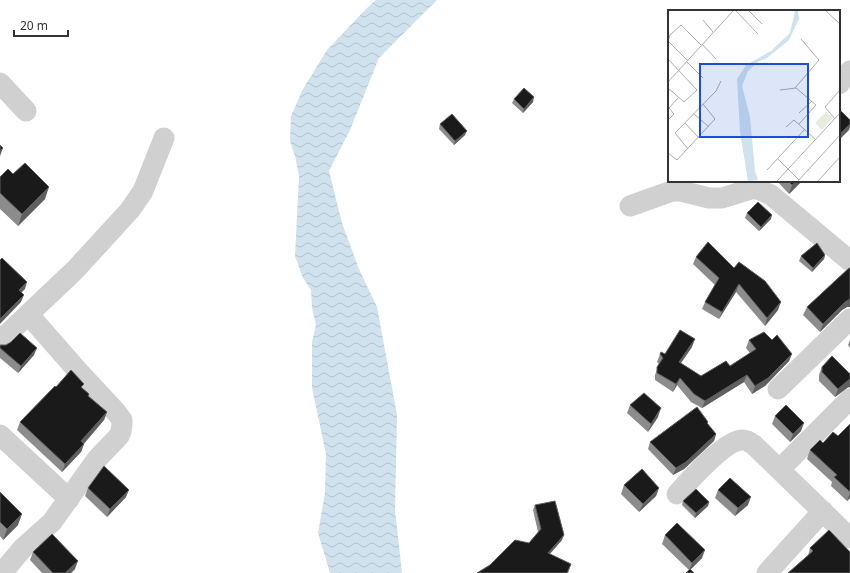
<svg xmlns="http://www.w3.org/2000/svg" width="850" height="573" font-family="'Noto Sans',sans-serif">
<defs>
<pattern id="water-waves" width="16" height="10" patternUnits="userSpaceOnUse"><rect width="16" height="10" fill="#cfe2ee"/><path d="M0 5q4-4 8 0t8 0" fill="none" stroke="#b2c2cd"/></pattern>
</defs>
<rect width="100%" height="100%" fill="#fff"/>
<path fill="url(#water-waves)" d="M376,0H437L379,58L350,130L329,171L342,223L359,269L377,307L397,415L395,510L402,573H330L318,533L325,493L326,454L312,388V342L316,325L312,308L311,290L303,278L295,256L299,176L295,156L290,141L291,116L303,89L327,50L367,8Z"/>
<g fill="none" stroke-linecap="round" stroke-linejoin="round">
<path stroke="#d0d0d0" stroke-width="21" d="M0,83L26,111
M839,84L850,71
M630,206L672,191H681L709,198H722L751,189H758L771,195L850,261
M0,341L75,270L130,210L143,191L164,138
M778,389L850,319
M0,435L69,499
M780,469L850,399
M677,494C689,481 726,439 743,440C747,440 751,443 754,445L850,538
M2,573L23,548L52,522L97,459L119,436L121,431L122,425V420L116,412L77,370L28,314
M767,573L823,511"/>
</g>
<path fill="#8c8c8c" d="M514,99L533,102L523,113L512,103Z
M440,124L465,135L454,145L439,129Z
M0,177L45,199L18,226L0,209Z
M777,181H802L789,194Z
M747,213L771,219L759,231L745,218Z
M825,255L824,259L812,272L799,261L801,256Z
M696,257L734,268L778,310L765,326L736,292L719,319L702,309L705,302L715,285L693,264Z
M850,268V307H847L842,310L820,332L803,315L807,307Z
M749,340H772L792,354L789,361L765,386L752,394L744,382L702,408L691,402L677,385L673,392L655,380V375L659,364L657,362L660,354H665L692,347L681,363L701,376L730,366L750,353L746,348Z
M850,340V348L848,345Z
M0,345L34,355L18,373L0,358Z
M822,367L847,388L835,397L819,381V375Z
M56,387L82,389L89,394V396L107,412L104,420L84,444L81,452L62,472L17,430L20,422Z
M630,405L658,417L648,432L627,413Z
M775,416L801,431L790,442L772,424Z
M707,424L716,434L714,441L684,469L673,475L648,449L650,442Z
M850,424V498L847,501L831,486L832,482L807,459L810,450L823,443L838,436Z
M624,485L659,488L656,496L639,512L621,494Z
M88,488L126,497L107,517L85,496Z
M718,490L748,505L735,516L715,498Z
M0,492L18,525L3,540L0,536Z
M683,501L709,502L708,506L695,518L682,505Z
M535,505L562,540L550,554L571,564L568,573H477L529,543L538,532L533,510Z
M665,535L702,558L690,570H689L662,544Z
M810,548L850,552L808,556Z
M33,552L75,569L71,573H42L30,560Z"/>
<path fill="#5f5f5f" d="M534,97L533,102L523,113L524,109Z
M850,124V127L849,130L839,140V135Z
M467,131L465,135L454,145L455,141Z
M3,148L0,156V151Z
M797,181H802L789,194L792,185Z
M49,187L45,199L18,226L22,214Z
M772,215L771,219L759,231L761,227Z
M825,255L824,259L812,272L813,268Z
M27,282L25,289L16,298L19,290Z
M739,284L736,292L719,319L722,312Z
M24,295L21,302L0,324V319Z
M850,299V307H847L842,310L820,332L823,324L845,302Z
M781,302L778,310L765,326L767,318Z
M695,339L692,347L676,370L679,362Z
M37,348L34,355L18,373L21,366Z
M792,354L789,361L765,386L752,394L755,386Z
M747,375L744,382L702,408L705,401Z
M680,378L677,385L673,392L676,384Z
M850,379V387L847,388L835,397L838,389Z
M661,408L658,417L648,432L651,424Z
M107,412L104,420L79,449L84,444L81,452L62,472L65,464L81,441Z
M804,423L801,431L790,442L793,434Z
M716,434L714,441L684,469L673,475L676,468Z
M659,488L656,496L639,512L643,504Z
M129,490L126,497L107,517L110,509Z
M850,493V498L847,501Z
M751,497L748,505L735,516L738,508Z
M709,502L708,506L695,518L696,513Z
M22,514L18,525L3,540L7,529Z
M564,535L562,540L546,558L548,553Z
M705,550L702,558L689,571L692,563Z
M78,561L75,569L71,573H65Z"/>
<path fill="#1a1a1a" stroke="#5f5f5f" d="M524,88L534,97L524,109L514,99Z
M839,109L850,120V124L839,135Z
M452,114L467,131L455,141L440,124Z
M0,145L3,148L0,151Z
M25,163L49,187L22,214L0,193V177L8,169L13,174Z
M788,181H797L792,185Z
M758,202L772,215L761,227L747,213Z
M708,242L734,268L739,262L765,281L781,302L767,318L739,284L722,312L705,302L719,278L696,257Z
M817,243L825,255L813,268L801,256Z
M2,258L27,282L19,290L24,295L0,319V260Z
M849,268H850V299L845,302L823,324L807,307Z
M680,330L695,339L679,362L701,376L726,361L730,366L756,349L749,340L764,332L772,340L777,335L792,354L768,378L755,386L747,375L705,401L694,394L680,378L676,384L657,373V367L663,358L660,354L661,352L665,354Z
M20,333L37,348L21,366L0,348V345H6L11,342Z
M832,356L850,374V379L838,389L822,372V367Z
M71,370L84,384L81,387L89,394L88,396L107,412L81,441L84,444L65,464L20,422L55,386L56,387Z
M644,393L661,408L651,424L630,405Z
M786,405L804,423L793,434L775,416Z
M697,407L708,422L707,423L716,434L686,462L676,468L650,442Z
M850,424V492L834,477L837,475L810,450L820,440L823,443L833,432L838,436Z
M104,466L129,490L110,509L88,488Z
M642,469L659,488L643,504L624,485Z
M730,478L751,497L738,508L718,490Z
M696,489L709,502L696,513L683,501Z
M0,492L22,514L7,529L0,522Z
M555,501L564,535L548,553L571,564L567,573H477L490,565L515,540L529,543L541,529L535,505Z
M677,523L705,550L692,563L665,535Z
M829,530L850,552V573H788L813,551L810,548Z
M52,534L78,561L65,573H53L33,552Z
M690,569L694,573H686Z"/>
<g transform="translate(668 10)">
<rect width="172" height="172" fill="#fff"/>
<path d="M158,102L165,108L154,120L147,113Z" fill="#e6ecdf"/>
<path d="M127,1H130L131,9L121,30L99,48L90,52L80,61L74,76L82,107L87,161L90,170L80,171L72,122L69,69L78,55L103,41L122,23Z" fill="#cfe2ee"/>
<path fill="none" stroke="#adadad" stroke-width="1" d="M68,1L90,24M81,1L94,14M158,1L172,14M35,10L45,22M34,34L48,49M0,49L29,80L16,92L0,78M20,51L0,31L2,25L13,15L33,35M19,52L35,68M0,72L65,1M127,78L151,50L133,29M112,80L128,78L148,95L131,114M1,98L10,88M131,103L144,91M26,104L41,117M167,109L157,97L172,80M0,110L6,104L1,98M17,113L31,128M118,117L126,110L148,130M20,139L7,123L48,81L53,71M0,143L9,150L47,109L35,94M110,149L131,170M99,160L137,119M109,171L172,103M130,171L172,125M150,171L172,147"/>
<path fill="#1d4ed8" fill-opacity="0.15" stroke="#1d4ed8" stroke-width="2" d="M32,54H140V127H32Z"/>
<rect width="172" height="172" fill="none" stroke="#333" stroke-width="2"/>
</g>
<path d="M14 30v6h54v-6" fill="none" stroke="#333333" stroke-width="2"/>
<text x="20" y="30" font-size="12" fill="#333333" stroke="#ffffff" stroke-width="3" paint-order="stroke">20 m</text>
</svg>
